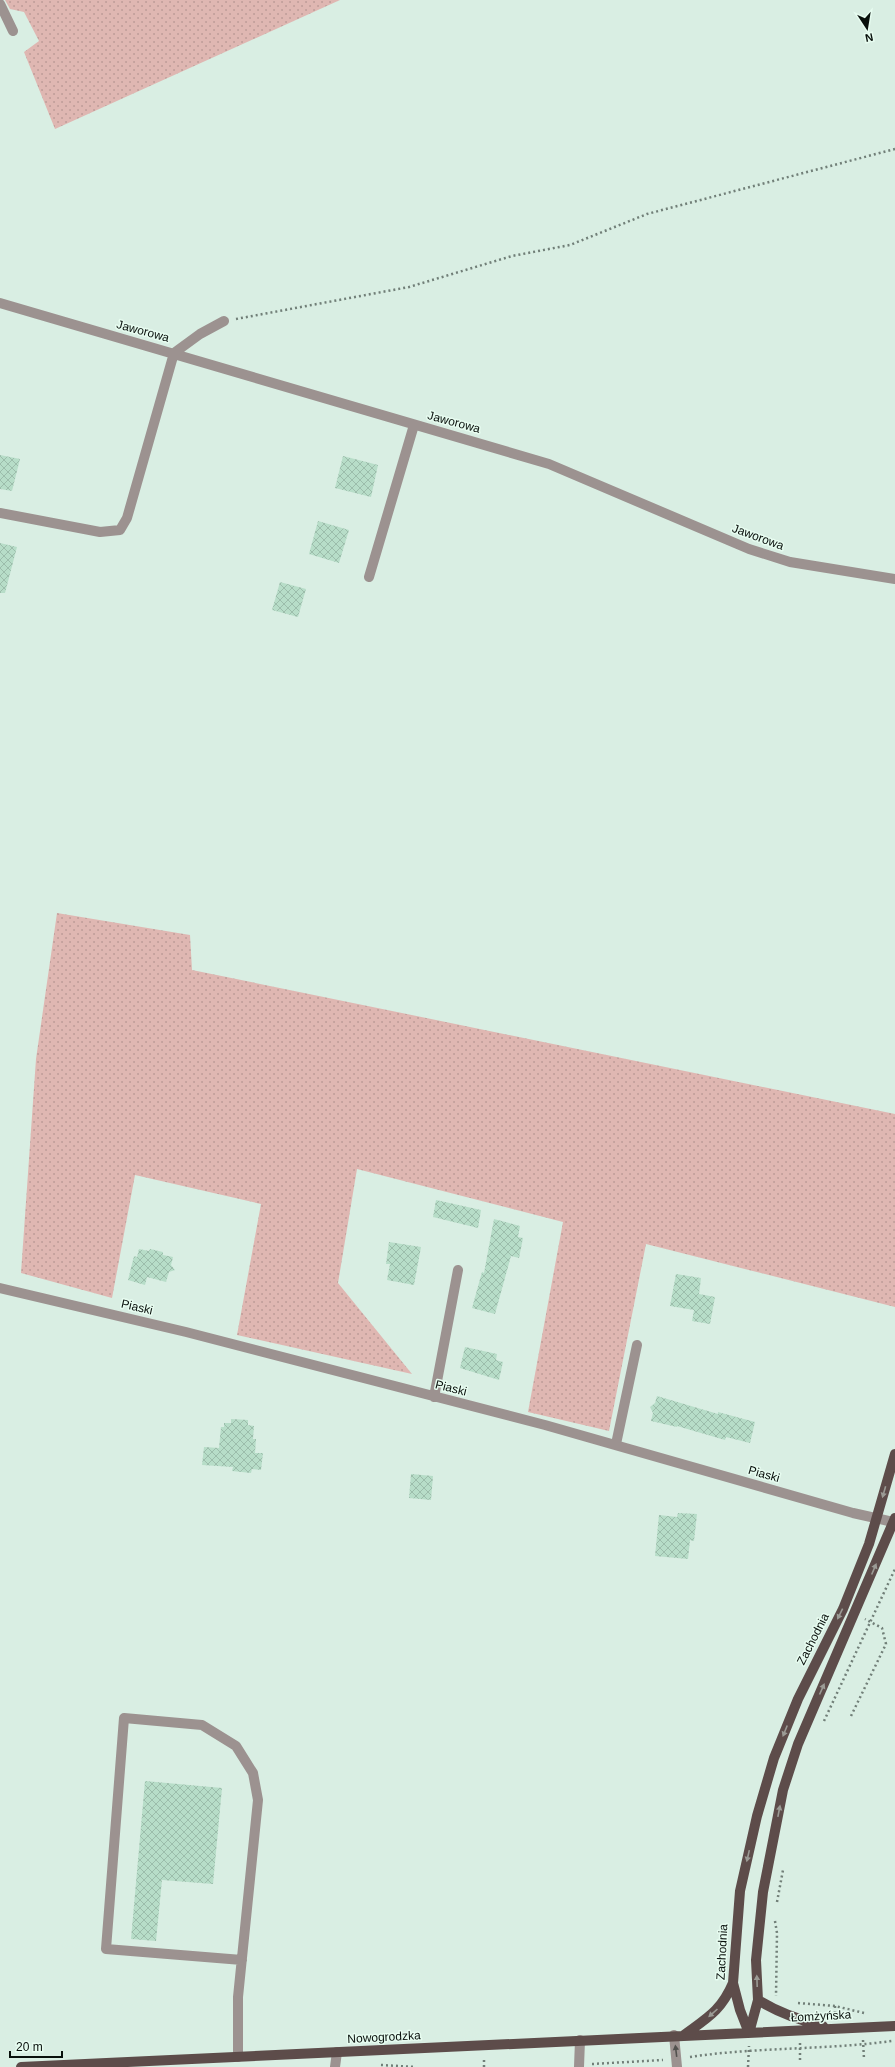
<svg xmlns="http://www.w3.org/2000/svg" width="895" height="2067" font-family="Arial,sans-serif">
<defs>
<pattern id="grass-dots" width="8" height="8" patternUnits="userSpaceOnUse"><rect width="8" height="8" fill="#dfb7b2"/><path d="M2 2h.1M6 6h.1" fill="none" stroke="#be9c98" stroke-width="1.8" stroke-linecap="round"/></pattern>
<pattern id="building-cross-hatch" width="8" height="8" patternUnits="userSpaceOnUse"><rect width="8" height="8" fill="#b7ddc8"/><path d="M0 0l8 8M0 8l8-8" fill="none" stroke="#9cbdab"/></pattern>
</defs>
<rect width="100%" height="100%" fill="#d9eee3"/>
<path fill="url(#grass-dots)" d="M5,0H340L55,129L24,52L39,41L24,12L10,9Z
M57,913L190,935L192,970L895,1114V1307L646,1244L609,1431L528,1412L563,1222L357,1169L338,1283L412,1374L237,1335L261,1204L135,1175L112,1298L21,1273L36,1059Z"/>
<path fill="url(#building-cross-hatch)" d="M0,455L20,459L12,491L0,489Z
M343,456L378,465L371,497L335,488Z
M318,521L349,530L339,563L309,554Z
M0,543L17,547L5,593H0Z
M280,582L306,589L298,617L272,610Z
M436,1200L481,1210L478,1228L433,1217Z
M494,1219L520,1226L518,1237L523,1238L519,1258L511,1256L495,1314L472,1308L482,1272L484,1273Z
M389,1242L421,1247L414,1285L387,1280L390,1264H386Z
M139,1249L149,1251L150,1249L163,1252V1255L173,1257L171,1265L175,1270L169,1272L166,1282L147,1277L145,1285L128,1280L134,1256L137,1257Z
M676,1274L701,1278L699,1294L715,1297L710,1324L692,1321L694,1310L670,1306Z
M465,1347L497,1354L496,1360L503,1362L499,1380L460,1368Z
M657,1396L718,1414V1412L755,1422L750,1443L726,1437L725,1440L677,1426V1427L651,1421L653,1413L650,1407L655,1403Z
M231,1419L248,1420V1425L254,1426L253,1439H256L255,1453H263L261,1470L252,1469L251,1473L232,1471L233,1467L202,1465L204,1447L219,1448L221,1427H224V1423H231Z
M411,1474L433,1476L431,1500L409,1498Z
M678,1513L697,1514L694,1541L690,1540L688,1559L655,1556L659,1515L677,1517Z
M145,1781L222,1788L213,1884L162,1880L156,1941L131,1939Z"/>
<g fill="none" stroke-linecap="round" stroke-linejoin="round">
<path stroke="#717f78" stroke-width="2.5" stroke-dasharray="2 3" stroke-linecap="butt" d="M236,319L409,287L512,256L570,245L647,214L895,149
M851,1716L886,1644L882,1628L865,1619
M824,1721L895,1569
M777,1902L783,1870
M775,1921L777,1933L776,1996
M798,2003L835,2006L864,2013
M835,2006V2016
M863,2040L864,2059
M800,2043V2061
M690,2057C756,2047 825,2050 892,2041
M592,2064L663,2060
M381,2065L416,2067
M484,2067V2058
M748,2067L749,2046"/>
<path stroke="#9c9290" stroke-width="10" d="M0,4L13,31
M0,303L549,464L749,549L790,562L895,579
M0,513L100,532L120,530L127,518L174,353L200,334L224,321
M369,577L414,425
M0,1288L186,1332L545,1425L853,1513L893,1522
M434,1397L458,1270
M616,1444L637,1345
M674,2035L677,2067
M238,2057V1997L258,1800L253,1773L236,1746L202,1725L124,1718L106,1949L242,1960
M335,2067L337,2052
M579,2067L580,2040"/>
<path stroke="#5d4c4a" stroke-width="10" d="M758,2000C779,2013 799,2020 823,2026
M749,2033L740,2010L733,1983L740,1891L757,1816L774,1758L798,1699L843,1609L869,1544L895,1454
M749,2033L758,2000L756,1960L763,1892L783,1790L798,1744L895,1518
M684,2035C707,2018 721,2011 733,1983
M21,2067L895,2026"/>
</g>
<defs><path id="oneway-solid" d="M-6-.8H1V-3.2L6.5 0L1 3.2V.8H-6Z"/></defs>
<g fill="#9b9b95">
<use href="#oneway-solid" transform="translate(884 1492) rotate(106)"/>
<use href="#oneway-solid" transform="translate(874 1569) rotate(-67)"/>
<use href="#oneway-solid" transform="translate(840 1614) rotate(116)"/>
<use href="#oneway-solid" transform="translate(822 1689) rotate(-66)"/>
<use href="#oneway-solid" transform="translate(785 1731) rotate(112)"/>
<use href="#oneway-solid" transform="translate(779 1811) rotate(-79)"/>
<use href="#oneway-solid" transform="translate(748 1856) rotate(103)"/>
<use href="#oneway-solid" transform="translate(757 1981) rotate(-92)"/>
<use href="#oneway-solid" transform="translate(713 2013) rotate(138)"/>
</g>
<use fill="#52514e" href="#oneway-solid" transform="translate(676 2051) rotate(-97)"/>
<g text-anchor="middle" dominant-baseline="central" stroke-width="3" stroke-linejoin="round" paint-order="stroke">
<g font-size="12" fill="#09100c" stroke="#e7fcf0">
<text transform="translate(143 331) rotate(15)">Jaworowa</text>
<text transform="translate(454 422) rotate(15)">Jaworowa</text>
<text transform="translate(758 537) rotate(20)">Jaworowa</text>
<text transform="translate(137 1307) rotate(13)">Piaski</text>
<text transform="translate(451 1388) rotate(14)">Piaski</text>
<text transform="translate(764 1474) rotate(16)">Piaski</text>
<text transform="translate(813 1639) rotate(-63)">Zachodnia</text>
<text transform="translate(722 1952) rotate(-87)">Zachodnia</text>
<text transform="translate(821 2016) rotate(-3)">Łomżyńska</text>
<text transform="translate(384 2037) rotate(-3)">Nowogrodzka</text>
</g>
</g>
<g transform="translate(867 28) rotate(168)" stroke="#e7fcf0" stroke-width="3" paint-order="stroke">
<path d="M0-3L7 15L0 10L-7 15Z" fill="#09100c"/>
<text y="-6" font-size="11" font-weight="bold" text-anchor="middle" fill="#09100c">N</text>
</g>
<path d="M10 2051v6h52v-6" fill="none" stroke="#09100c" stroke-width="2"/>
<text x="16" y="2051" font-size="12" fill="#09100c" stroke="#e7fcf0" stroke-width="3" paint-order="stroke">20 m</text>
</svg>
